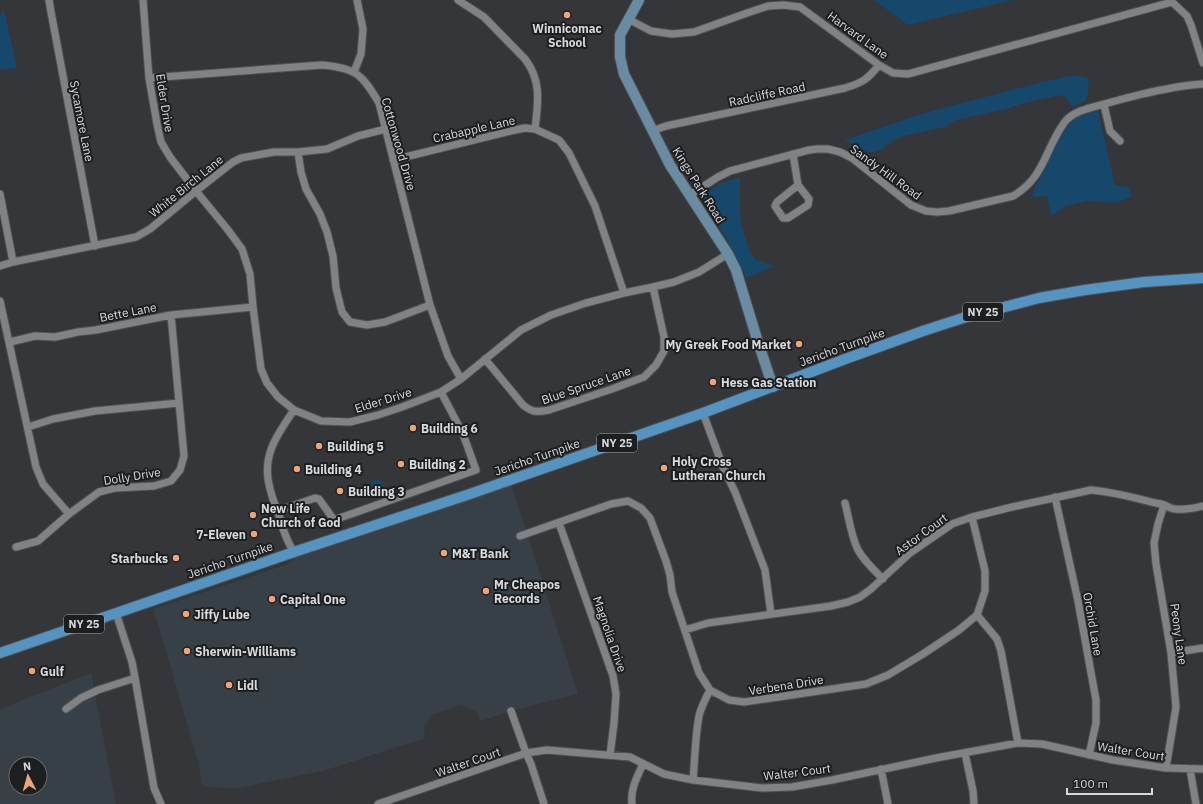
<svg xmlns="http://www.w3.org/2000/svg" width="1203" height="804" font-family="'IBM Plex Sans',sans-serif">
<rect width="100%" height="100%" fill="#343639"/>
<path fill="#384047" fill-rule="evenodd" d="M510,480L578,694L511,711L483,720H480L477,712L459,705L430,716L424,728L425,738L323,771L238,788L208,787L202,785L198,762L162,637L153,609L288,564L309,547Z
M91,673L116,804H0V709ZM16,764H40V788H16Z"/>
<path fill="#16486b" d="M874,0H1013L908,25Z
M4,10L17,68L0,70V17Z
M1075,75L1089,78L1088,94L1086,101L1072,107L1066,97L1060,95L1024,103L1007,109L956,120L945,127L904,136L894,140L882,149L870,153L845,140L921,114L1038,83Z
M1098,111L1115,185L1129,187L1132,196L1116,203L1087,201L1066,206L1051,216L1047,196L1032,197L1034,190L1063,131L1079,115Z
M740,177V211L741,224L749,250L755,259L774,266L746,278L733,250L702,196L719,184Z
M369 488a8 8 0 1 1 16 0a8 8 0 1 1-16 0Z"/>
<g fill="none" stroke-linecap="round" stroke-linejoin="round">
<g stroke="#505254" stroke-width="9">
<path id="street" d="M49,0L51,12L95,246
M143,0L149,78L157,124L161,142L170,157L196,191L228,230L242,249L250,274L253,307L261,369L267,383L278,397L294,410L321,421L350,422L378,415L402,407L441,392L461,379L521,330L551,315L586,303L624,293L653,287L674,282L699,272L728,254
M458,0L484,17L525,59C542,81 538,103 535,129
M1172,2L1187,16L1191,25L1203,63
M628,19L651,31L672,34L694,32L747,13L768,6L783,5L800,7L879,65L893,73L908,74L1172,2
M354,72L361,54L363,29L357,0
M149,78L322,65C356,68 362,74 379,103L430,305L448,356L461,379
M1104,105L1110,131L1120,141
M652,131L666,126L845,88C862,83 868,79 879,65
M298,152L301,172L306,189L320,214L327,232L333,256L336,288L342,312L350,322L367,325L385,322L430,305
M793,154L798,185L777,202L775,206L783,218H788L808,205L809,199L798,185
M393,160L515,130L525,128L535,129L559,140L569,153L595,206L624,293
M0,194L13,262
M690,195L718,177L730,171L809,150L817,149H828L840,152L852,158L911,205L926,211L937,212L949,211L1013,196C1045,177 1044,151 1064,123C1073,110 1094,107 1108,103C1127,98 1147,92 1167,89C1179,86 1191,85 1203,84
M0,266L13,262L136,237L150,229L196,191L233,162L241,158L274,152H298L327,149L358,136L386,129
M0,301L36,467L43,484L69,514
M10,342L35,336L55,337L78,332L96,330L171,315L253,307
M485,359L523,405C533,413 537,412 549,410L612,389L644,377L656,365L664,351V337L653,287
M294,410C276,436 261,457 270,489C272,497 275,505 278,512C282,526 286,540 294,552
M703,413L723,467L735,492L765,570L771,614
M28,427L53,419L95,411L179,403
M1055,497L1078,601L1096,700V723L1089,755
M845,503C849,518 851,536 858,550C864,561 874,570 883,579
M1164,505L1158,524L1154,543L1156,564L1171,653L1176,707L1166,768
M277,511L315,498L319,499L334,520L476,470L463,434L441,392
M559,523L613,676L616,694L614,723L610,755
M520,536L611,504L628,501L641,508L650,518L666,561L670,575L672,592L699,673L710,690L729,700L744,702L866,684L888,675L923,654L959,630L977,615L985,591V571L972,517
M16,547L38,541L69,514L99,492L115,488L154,486L171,481L180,470L184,456L171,315
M116,613L132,662L135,678L154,788L161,804
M977,615L997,639L1001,651L1018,743
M685,630L708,623L831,606L848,602L860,597L871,589L910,553L952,524L972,517L1012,507L1091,490C1115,492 1138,499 1161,504C1166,505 1171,509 1175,509C1184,510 1195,508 1203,506
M1171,653L1203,648
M66,709L81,698L98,690L135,678
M511,711L526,753L531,764L544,804
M965,753L973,791L974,804
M881,769L888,804
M1190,769L1196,804
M693,780C695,759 695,737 699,716C701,707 706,698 710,690
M378,804L526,753L547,750L630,757L664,774L693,780L762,788L792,787L832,780L936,758L1018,743L1042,744L1113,760L1166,768L1203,769
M632,804C630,790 637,777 643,764"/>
</g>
<g stroke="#505254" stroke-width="12">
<path id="secondary" d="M639,0L620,35V57L624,74L670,165L728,254L736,270L757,339L773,387"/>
</g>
<g stroke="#505254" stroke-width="12">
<path id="primary" d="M0,653L294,552L467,495L703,413L848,358L923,331L966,317L1039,298L1085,290L1144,282L1203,278"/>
</g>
<use href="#street" stroke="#808385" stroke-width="7"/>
<use href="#secondary" stroke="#6a8ca2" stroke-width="10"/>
<use href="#primary" stroke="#5594c0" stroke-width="10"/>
</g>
<g fill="#efa377" stroke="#1c1e1f" stroke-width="1.5">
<circle cx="567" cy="15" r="4"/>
<circle cx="799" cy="344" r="4"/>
<circle cx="713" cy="382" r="4"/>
<circle cx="413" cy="428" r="4"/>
<circle cx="319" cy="446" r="4"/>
<circle cx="401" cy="464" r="4"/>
<circle cx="664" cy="468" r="4"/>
<circle cx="297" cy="469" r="4"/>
<circle cx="340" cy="491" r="4"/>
<circle cx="253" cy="515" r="4"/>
<circle cx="254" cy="534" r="4"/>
<circle cx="444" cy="553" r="4"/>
<circle cx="176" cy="558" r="4"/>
<circle cx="486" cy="591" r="4"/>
<circle cx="272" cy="599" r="4"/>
<circle cx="186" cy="614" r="4"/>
<circle cx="187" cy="651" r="4"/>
<circle cx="32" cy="671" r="4"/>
<circle cx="229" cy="685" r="4"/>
</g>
<g text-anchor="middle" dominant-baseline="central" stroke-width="4" stroke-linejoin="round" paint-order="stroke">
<g fill="#1c1e1f" stroke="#9fa1a3" stroke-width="1">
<rect x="963" y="303" width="40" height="18" rx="3"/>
<rect x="597" y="434" width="40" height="18" rx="3"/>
<rect x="64" y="615" width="40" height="18" rx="3"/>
</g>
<g font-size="11" font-weight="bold" fill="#d7d9db">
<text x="983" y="312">NY 25</text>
<text x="617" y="443">NY 25</text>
<text x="84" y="624">NY 25</text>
</g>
<g font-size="12" font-weight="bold" fill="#d7d9db" stroke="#1c1e1f" text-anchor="start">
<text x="567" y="28" text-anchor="middle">Winnicomac<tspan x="567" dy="14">School</tspan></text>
<text x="791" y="344" text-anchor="end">My Greek Food Market</text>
<text x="721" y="382">Hess Gas Station</text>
<text x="421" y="428">Building 6</text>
<text x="327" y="446">Building 5</text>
<text x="672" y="461">Holy Cross<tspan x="672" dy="14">Lutheran Church</tspan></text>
<text x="409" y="464">Building 2</text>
<text x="305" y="469">Building 4</text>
<text x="348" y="491">Building 3</text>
<text x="261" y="508">New Life<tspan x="261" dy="14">Church of God</tspan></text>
<text x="246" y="534" text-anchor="end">7-Eleven</text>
<text x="452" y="553">M&amp;T Bank</text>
<text x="168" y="558" text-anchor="end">Starbucks</text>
<text x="494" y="584">Mr Cheapos<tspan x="494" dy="14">Records</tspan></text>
<text x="280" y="599">Capital One</text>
<text x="194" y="614">Jiffy Lube</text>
<text x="195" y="651">Sherwin-Williams</text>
<text x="40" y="671">Gulf</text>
<text x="237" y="685">Lidl</text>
</g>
<g font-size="12" fill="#d7d9db" stroke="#1c1e1f">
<text transform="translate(858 35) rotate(36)">Harvard Lane</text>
<text transform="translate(767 94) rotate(-12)">Radcliffe Road</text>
<text transform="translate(165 103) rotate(81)">Elder Drive</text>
<text transform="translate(82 121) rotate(79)">Sycamore Lane</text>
<text transform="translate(474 129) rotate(-13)">Crabapple Lane</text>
<text transform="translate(399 144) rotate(74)">Cottonwood Drive</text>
<text transform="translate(886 172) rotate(36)">Sandy Hill Road</text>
<text transform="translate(699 185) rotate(58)">Kings Park Road</text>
<text transform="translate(186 186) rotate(-39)">White Birch Lane</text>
<text transform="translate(128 312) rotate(-11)">Bette Lane</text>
<text transform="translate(842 347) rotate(-20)">Jericho Turnpike</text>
<text transform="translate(586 385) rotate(-19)">Blue Spruce Lane</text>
<text transform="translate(383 400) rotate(-17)">Elder Drive</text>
<text transform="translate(537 457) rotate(-19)">Jericho Turnpike</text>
<text transform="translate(132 476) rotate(-9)">Dolly Drive</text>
<text transform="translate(921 534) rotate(-36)">Astor Court</text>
<text transform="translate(230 560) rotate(-19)">Jericho Turnpike</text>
<text transform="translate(1093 624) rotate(80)">Orchid Lane</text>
<text transform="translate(610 634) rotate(71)">Magnolia Drive</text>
<text transform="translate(1179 634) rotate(82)">Peony Lane</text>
<text transform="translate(786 685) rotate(-9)">Verbena Drive</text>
<text transform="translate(1131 751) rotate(9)">Walter Court</text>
<text transform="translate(468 762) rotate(-19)">Walter Court</text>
<text transform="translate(797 772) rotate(-7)">Walter Court</text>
</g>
</g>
<g transform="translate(28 776) rotate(354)"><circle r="19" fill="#1c1e1f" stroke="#67696a"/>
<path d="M0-3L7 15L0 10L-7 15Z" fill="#efa377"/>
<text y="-6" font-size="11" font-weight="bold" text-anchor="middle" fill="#d7d9db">N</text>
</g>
<path d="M1067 788v6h85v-6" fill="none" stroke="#d7d9db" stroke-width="2"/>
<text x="1073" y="788" font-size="12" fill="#d7d9db" stroke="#1c1e1f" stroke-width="3" paint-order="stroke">100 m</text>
</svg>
